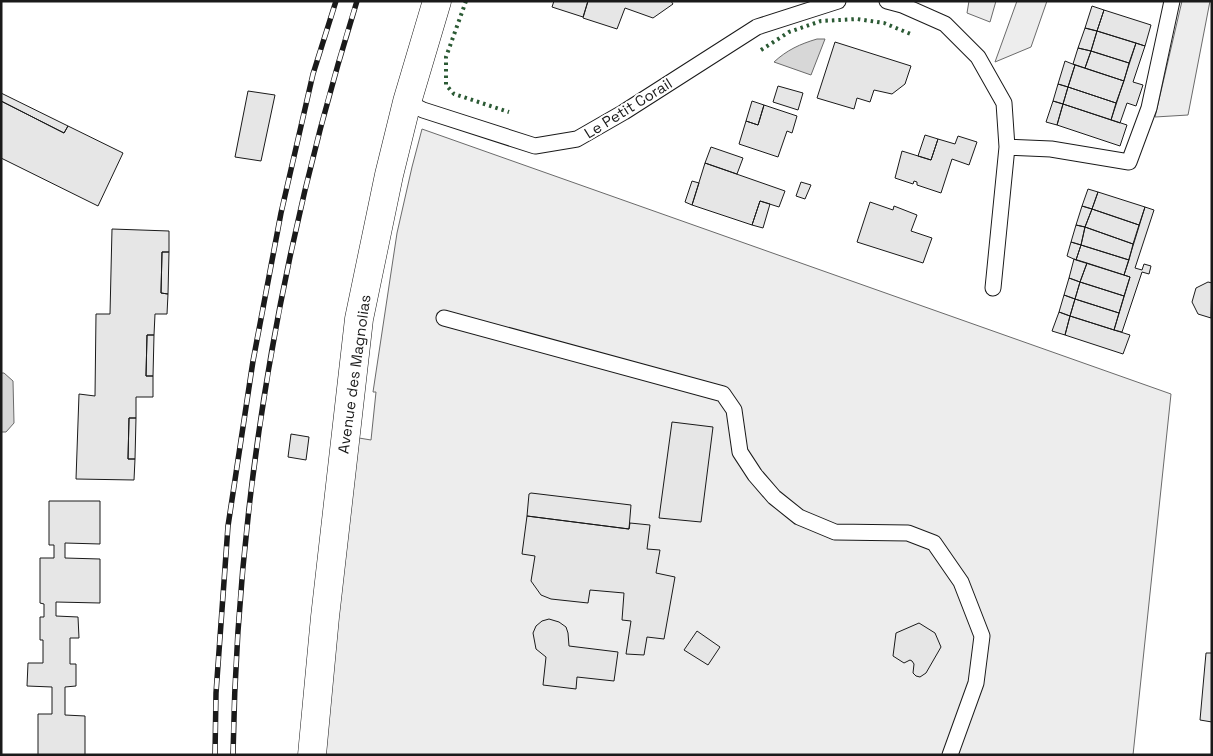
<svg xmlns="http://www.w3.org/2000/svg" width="1213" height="756" font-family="'Space Grotesk',sans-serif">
<rect width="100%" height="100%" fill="#fff"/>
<path fill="#ededed" stroke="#6a6a6a" d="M969,1H996L990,22L967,13Z
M1017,1H1047L1031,47L995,62Z
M1182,1H1210L1188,115L1155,117Z
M422,129L1171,394L1133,755H319L359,438L371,440L376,392H373L397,233L412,167Z"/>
<path fill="#d7d7d7" stroke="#6a6a6a" d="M817,39H825L811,75L774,62C787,50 800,44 817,39Z
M1,373H4L13,381L14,423L6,432H1Z"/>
<path fill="#e6e6e6" stroke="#1a1a1a" d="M554,1H588L583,17L552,7Z
M588,1H671L673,4L653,18L625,8L617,29L583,18Z
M1092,6L1104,10L1097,31L1085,28Z
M1104,10L1151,25L1145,46L1097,31Z
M1085,28L1097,31L1091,51L1078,48Z
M1097,31L1136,43L1129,63L1091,51Z
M835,42L911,66L905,84L892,94L874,90L870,102L857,98L854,109L817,98Z
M1136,43L1145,46L1133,82L1143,85L1136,106L1127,103L1120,123L1111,120Z
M1078,48L1091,51L1085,68L1073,64Z
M1091,51L1129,63L1124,81L1085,68Z
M1065,61L1075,65L1068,87L1058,84Z
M1075,65L1124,81L1116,103L1068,87Z
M1058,84L1068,87L1063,104L1053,101Z
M778,86L803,93L798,110L773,102Z
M1068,87L1116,103L1111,120L1063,104Z
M248,91L275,95L261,161L235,157Z
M1,93L68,126L64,133L1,101Z
M1,101L64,133L68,126L123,153L98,206L1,158Z
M752,101L764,105L758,125L746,121Z
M1053,101L1063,104L1057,125L1046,122Z
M1063,104L1127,125L1120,146L1057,125Z
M764,105L797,116L792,133L787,131L778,157L739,144L746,121L758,125Z
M925,135L938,139L931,160L918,156Z
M958,136L977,142L969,165L952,159L941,193L917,185V182L914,181L913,184L895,178L902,151L931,160L938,139L955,144Z
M711,147L743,158L737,174L705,163Z
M705,163L785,191L779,207L760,201L752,225L692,205Z
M692,181L699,183L692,205L685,202Z
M801,182L811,185L805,199L796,196Z
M1088,189L1098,192L1092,209L1082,206Z
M1098,192L1145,207L1139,225L1092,209Z
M760,201L770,204L763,228L752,225Z
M870,202L893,210L894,206L917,215L911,231L932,238L923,263L857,242Z
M1082,206L1092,209L1085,227L1076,225Z
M1145,207L1154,210L1135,268L1142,270L1144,264L1151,266L1149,274L1142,272L1122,332L1114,330L1130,277L1124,275Z
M1092,209L1139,225L1133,244L1085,227Z
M1076,225L1085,227L1081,245L1071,242Z
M1085,227L1133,244L1129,260L1081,245Z
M112,229L169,231V252H162L161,293L168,294L167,314H155L154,335H147L146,376H153V397H136V418H129L128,459H135L134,480L76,479L79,394L95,396L96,314H110Z
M1071,242L1081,245L1076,260L1067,256Z
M1081,245L1129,260L1124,275L1076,260Z
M162,252H169L168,294L161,293Z
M1074,259L1087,263L1080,282L1069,278Z
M1087,263L1130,277L1124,296L1080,282Z
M1069,278L1080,282L1075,299L1064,295Z
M1080,282L1124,296L1119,313L1075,299Z
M1208,282L1212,283L1211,318L1198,314L1192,302L1196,288Z
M1064,295L1075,299L1070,316L1059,312Z
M1075,299L1119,313L1114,330L1070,316Z
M1059,312L1070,316L1065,335L1052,331Z
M1070,316L1130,335L1123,354L1065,335Z
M147,335H154L153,376H146Z
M129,418H136L135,459H128Z
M672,422L713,427L701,522L659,518Z
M291,434L309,437L306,460L288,457Z
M531,493L631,505L629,529L527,516L529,494Z
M49,501H100V544L65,543V558L100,559V603L56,602V616L78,617L79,638H70V664H76V686L65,687V715L85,716V755H38V714H52V687L27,686L28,663H43V640H40V617H44V604L40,603V558H54V545H49Z
M527,516L629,529L630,523L650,525L647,549L660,550L656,573L675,577L664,639L647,637L644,655L626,654L631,621L622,620L624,593L590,590L588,603L551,599L541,595L531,581L535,556L522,554Z
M549,619L559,622L566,627L568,633L569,646L618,652L614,681L577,677L576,689L543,685L546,657L536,649L533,633L536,626L542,621Z
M919,623L935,633L941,647L926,673L920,677L916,676L913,673L914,664L912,661L910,660L904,663L893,656L896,633Z
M697,631L720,647L708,665L684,650Z
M1206,653H1212V722L1200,720Z"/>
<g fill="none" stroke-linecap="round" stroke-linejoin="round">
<g stroke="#1a1a1a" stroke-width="17">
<path id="service" d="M887,1L902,5L945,24L978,57L1004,103L1007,147L993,288
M407,102L423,110L535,146L577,139L624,112L757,27L838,1
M1007,147L1051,149L1129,162L1149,108L1172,1
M444,318L723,394L734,410L740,452L755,475L774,497L799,517L835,532L908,533L934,543L961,582L982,636L976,683L950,755"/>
</g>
<g stroke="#1a1a1a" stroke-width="29">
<path id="minor" d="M312,755L325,617L359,319L389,175L407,102L437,1"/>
</g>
<use href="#service" stroke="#fff" stroke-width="15"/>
<use href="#minor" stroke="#fff" stroke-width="28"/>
<g stroke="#1a1a1a" stroke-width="5.5">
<path id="rail" d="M215,755L216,693L228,526L253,361L281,213L313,74L336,1
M233,755C237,500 281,245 357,1"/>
</g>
<use href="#rail" stroke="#fff" stroke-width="4" stroke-dasharray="11" stroke-linecap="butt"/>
<path stroke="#2b5a34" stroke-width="4" stroke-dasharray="2.5 4" stroke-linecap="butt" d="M466,1L446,57V85L454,94L509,112
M761,50L789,32L821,21L857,19L884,23L913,35"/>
</g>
<g text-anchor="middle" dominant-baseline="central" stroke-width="4" stroke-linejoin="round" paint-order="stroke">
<g font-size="15" fill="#1a1a1a" stroke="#fff">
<text transform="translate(628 108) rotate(-32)">Le Petit Corail</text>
<text transform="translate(354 374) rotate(-82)">Avenue des Magnolias</text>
</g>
</g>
<rect width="1213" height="756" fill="none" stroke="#1a1a1a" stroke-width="5"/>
</svg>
